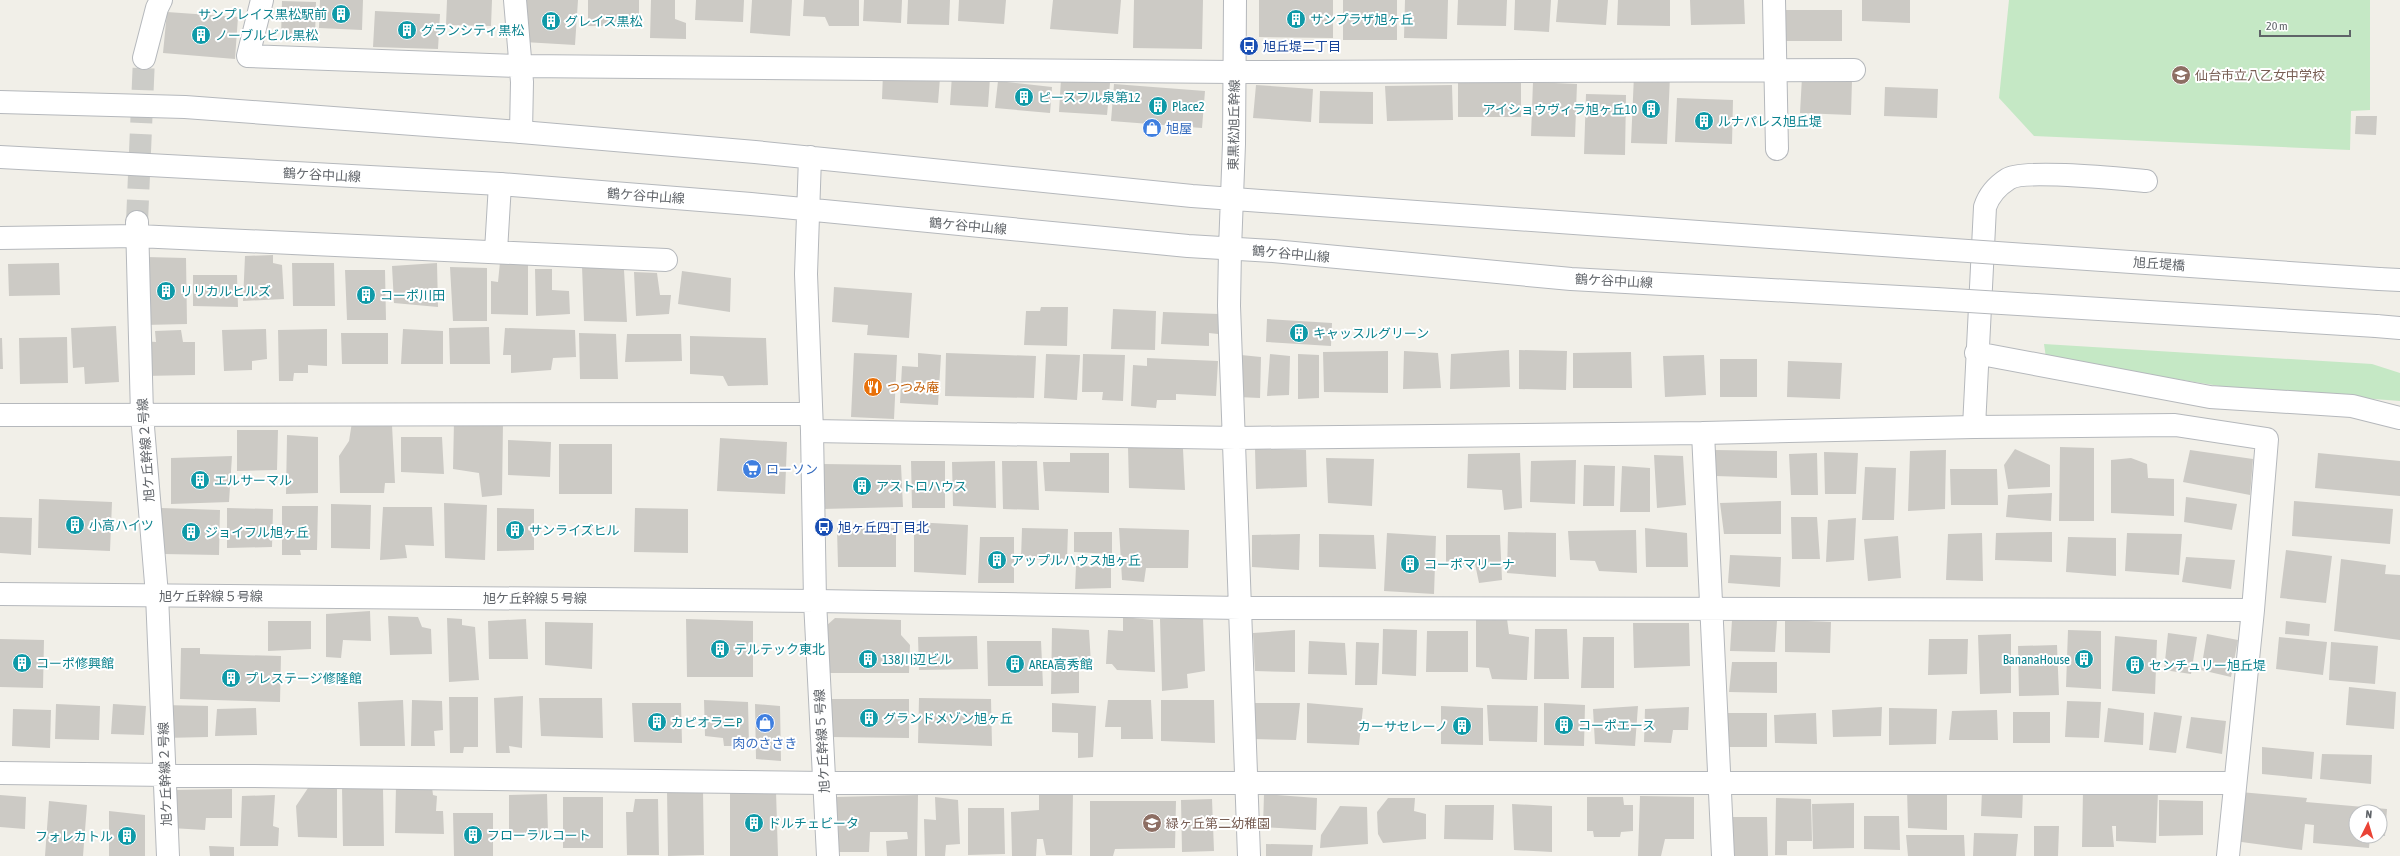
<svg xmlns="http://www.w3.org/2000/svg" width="2400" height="856" font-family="'Asap Condensed','Noto Sans JP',sans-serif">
<rect width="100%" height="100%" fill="#f1efe8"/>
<path fill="#c5e8c5" d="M2009,0H2370V110L2351,111L2350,150L2034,136L1999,98Z
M2044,344L2372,364L2400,373V401L2232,388L2046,358Z"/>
<path fill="#cccac5" d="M320,0H363L362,30L319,28Z
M447,0H492L491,26L446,25Z
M526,0H578L575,45L524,42Z
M588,0H639V26H588Z
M651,0H675V19L686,23V39L650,38Z
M696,0H744L743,22L695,20Z
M752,0H792L790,36L750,33Z
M804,0H859V26H829L825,17L803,16Z
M864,0H902L901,23L863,21Z
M908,0H950L949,25L907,24Z
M959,0H1006L1004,24L958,21Z
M1053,0H1121L1118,34L1050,29Z
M1134,0H1203L1202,49L1133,48Z
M1259,0H1333V38L1259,37Z
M1343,0H1397V40H1343Z
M1405,0H1448L1447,39L1404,38Z
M1458,0H1507L1506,26L1457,25Z
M1515,0H1551L1549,32L1514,30Z
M1558,0H1608L1606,25L1556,22Z
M1618,0H1670V26L1617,25Z
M1690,0H1744L1745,24L1691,25Z
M1862,0H1910V23L1862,21Z
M282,1L316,2L315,38L281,37Z
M1784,10H1842V41H1785Z
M375,11L440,14L438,49L373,47Z
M167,12L238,17L235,59L163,53Z
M883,73L940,78L938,103L882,99Z
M952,75L990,78L988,107L950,105Z
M1634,75L1670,76L1667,144L1631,143Z
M1802,77L1852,80L1851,115L1800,113Z
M1061,79L1110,83L1107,115L1059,112Z
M998,81L1052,87L1050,113L995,108Z
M1458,82H1521V117H1458Z
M1533,82L1577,84L1575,137L1531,136Z
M1114,84L1205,91L1202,128L1111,121Z
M1256,85L1313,89L1311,122L1253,118Z
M1452,85L1453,120L1387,121L1385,86Z
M1885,87L1938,89L1937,118L1884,116Z
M1320,91L1373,92V124L1319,123Z
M1586,94L1626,95L1625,155L1584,154Z
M1677,98L1733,100L1732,144L1675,142Z
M2356,116H2377L2376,135L2355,134Z
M273,255V263L282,265L284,299L243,301L245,256Z
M146,257L186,258L187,324L144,325Z
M500,262H528V315L491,314V281L498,282Z
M59,263L60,295L9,296L8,264Z
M292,263H334L335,306H293Z
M437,263L438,307L394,303L392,266Z
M582,266L624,270L627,322L584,321Z
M450,267L487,268V321H453Z
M535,269H552V290L569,291L570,314L536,316Z
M345,270H385L386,320H347Z
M682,271L731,278L730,312L678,304Z
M634,272L657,273L660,295H671L669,314L636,316Z
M193,275H237L238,307L193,306Z
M834,287L912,293L909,338L867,335L868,325L832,322Z
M1041,307H1068L1067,346L1024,345L1026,311H1040Z
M1113,309L1156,311L1155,350L1111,349Z
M1163,312L1219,314L1218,334L1209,333V346L1161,344Z
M1267,319L1332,323L1331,346L1266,342Z
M116,326L119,382L85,384L84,367L73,368L71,328Z
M489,327L490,364H450L449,328Z
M505,328L575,330L576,357L553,358L551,370L511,373V355H503Z
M266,329L267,359L252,361V370L224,371L222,330Z
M327,329V366L308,365V373H294L293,381H279L278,330Z
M403,329L443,331V364H401Z
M181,330L183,342H195V375L143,376L142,341L156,342L155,331Z
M341,333H388V364H342Z
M579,333L616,334L618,379H580Z
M627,334H681L682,361L625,362Z
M690,336L766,338L768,385L728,386L723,376L690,374Z
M67,337L68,383L20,384L19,338Z
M0,338H2L3,369H0Z
M1509,350L1510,387L1450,389L1451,354Z
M1519,350L1567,351L1566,390L1519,389Z
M1388,351V393L1324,392L1323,352Z
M1404,351L1438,353L1441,388L1403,389Z
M1631,352L1632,388H1573V353Z
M854,353L897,355L894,419L851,417Z
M918,353L941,355L938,405L900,403L902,366L918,367Z
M946,353L1036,356L1034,398L945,396Z
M1046,354L1080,355L1077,400L1044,398Z
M1083,354L1125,355L1123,401L1102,400L1103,392H1082Z
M1270,354L1290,356L1289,395L1267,396Z
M1298,354L1319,355V398L1298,399Z
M1241,355L1261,357L1260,398L1238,397Z
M1704,355L1706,395L1665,397L1663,356Z
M1147,358L1218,361L1216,396L1176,394V400H1157L1156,408L1131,406L1133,365L1147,366Z
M1720,359H1757V397H1720Z
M1788,361L1842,363L1840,399L1787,397Z
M454,421L503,422L502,495L482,497L479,473L453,469Z
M352,422L392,425L395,483H385L384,493H340L339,456L349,441Z
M237,430H278L277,470L237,471Z
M287,435L318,437V493L286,494Z
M401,437H442L444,474L401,472Z
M720,438L787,442L785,494L717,491Z
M508,440L551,442L550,477L508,475Z
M559,444H612V494H559Z
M1128,447L1183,449L1185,490L1129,488Z
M2060,447L2094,448V521H2059Z
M1255,449L1306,450L1307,487L1256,489Z
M2015,449L2050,465V487L2008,489L2004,465Z
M1715,450L1777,451V478L1715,476Z
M1946,450L1945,509L1908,511L1910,451Z
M2190,450L2253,459L2250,495L2183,482Z
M1824,452L1858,453L1856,494H1825Z
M1070,453H1109V493L1045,491L1043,462H1070Z
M1520,453L1522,508L1504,510L1502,490L1467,488L1468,454Z
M1817,453L1818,495H1791L1789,454Z
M2318,453L2400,461V496L2315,488Z
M1654,455L1683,456L1686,505L1657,508Z
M232,456L229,502L171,504V458Z
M1326,458L1374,459L1372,506L1328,503Z
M2131,458L2147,464L2148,478L2174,479V516L2111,513V460Z
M1576,460L1575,504L1530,502L1531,461Z
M911,461H945V508H912Z
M995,461L996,508L953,506L952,462Z
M1002,461H1037L1039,510L1003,509Z
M822,464L901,465L903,507L822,509Z
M1584,465L1615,466L1614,506H1583Z
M1622,466L1650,468V512H1620Z
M1865,467L1896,468L1894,520H1862Z
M1950,469H1997L1998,505H1951Z
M2052,493L2051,521L2006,517L2008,495Z
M2186,497L2237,504L2232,530L2184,522Z
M39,499L112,502L110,551L38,548Z
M1781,501V534H1724L1720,503Z
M2294,501L2393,509L2390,544L2292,536Z
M444,503L487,505L485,560L445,558Z
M331,504L371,505L370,549L331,548Z
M282,506H318L317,550H300L301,555H282Z
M383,507H432L434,546L405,545L407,558L380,560Z
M161,508L220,510L219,555L163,554Z
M227,508L273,509L272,547L227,548Z
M497,508L534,509V550L497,551Z
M635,508L688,509V553L634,552Z
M0,517L32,518L31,555L0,553Z
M1791,517H1817L1820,559H1792Z
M1856,518L1854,560L1826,562L1828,520Z
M914,522L968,525L966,575L914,572Z
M837,528H896V567H838Z
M1022,528L1068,529L1067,560L1021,559Z
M1119,528L1189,530L1188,568H1146L1144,582L1122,580Z
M1645,528L1687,533L1688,567H1646Z
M1636,530L1637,573L1599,571L1595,561L1570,560L1568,531Z
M1074,532H1112V554L1074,552Z
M1508,532L1556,533V577L1507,573Z
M2052,532V562L1995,560L1996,533Z
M1387,533L1436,536L1434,594L1384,591Z
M1982,533L1983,581L1946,580L1948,534Z
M2127,533L2182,534L2179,575L2125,571Z
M1300,534L1299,570L1252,567V535Z
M1319,534L1374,535L1376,569L1319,567Z
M1446,535H1500L1502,580L1479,583L1475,564L1446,565Z
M1898,536L1901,578L1868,581L1864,539Z
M980,537H1014V583H978Z
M2068,537L2116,538V576L2066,572Z
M2286,550L2332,556L2326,603L2280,598Z
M1730,555L1781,557L1780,587L1728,583Z
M2186,557L2235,560L2231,589L2182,582Z
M2341,559L2386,565L2385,574L2400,575V640L2334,631Z
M1076,566L1111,567V588L1075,589Z
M370,611L371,641L343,640L341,658L326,657V614Z
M388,616L418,617L422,627L431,629L432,654L390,655Z
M1123,617L1153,620L1155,672L1117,670L1112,664H1106L1108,630L1123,631Z
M447,618L462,619V625L475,627L479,680L449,682Z
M835,618L901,620V635L910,645L909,673H826V626Z
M1203,618L1205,671L1187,674L1188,688L1162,691L1160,619Z
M526,619L528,659H489L488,621Z
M686,619L753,621V677H687Z
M1507,619L1509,634L1529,637L1527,680L1492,679L1489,668L1476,667V620Z
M1732,620L1777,621L1775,652L1730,651Z
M1785,620L1831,622L1830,653L1785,652Z
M268,621H311V649L268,651Z
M2286,621L2310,624L2309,636L2285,634Z
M545,622L593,623L592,669L545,665Z
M1633,623H1689L1690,666L1634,668Z
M1052,628L1089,630L1091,664L1079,665V693L1051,694Z
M1383,629L1417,630L1416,676L1382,674Z
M1535,629H1567L1569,679H1534Z
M1295,630V672L1255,671L1253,633Z
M2068,630L2101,631V689L2066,687Z
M1427,631H1468V672H1426Z
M2168,633L2197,637L2191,674L2164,670Z
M2011,634V693L1980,694L1978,635Z
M2207,634L2238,640L2231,677L2201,670Z
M977,636L978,669L919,670L918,637Z
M2115,636L2157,640L2155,694L2112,691Z
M1583,637H1614V688H1581Z
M2279,637L2327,642L2323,675L2276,669Z
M0,639L44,640L43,688L0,687Z
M1929,639H1968L1967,674L1928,675Z
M987,641H1041L1043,686H988Z
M1309,641L1345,643L1347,675L1308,674Z
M1356,642L1379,643L1377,685H1355Z
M2331,642L2378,646L2375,684L2329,680Z
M2057,645L2059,695L2019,696L2018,646Z
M181,648H200V654L281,656L280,702L180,699Z
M1732,662H1777V693L1729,692Z
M2349,687L2396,692L2394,729L2346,725Z
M523,696L522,748L509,746L510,753H496L494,698Z
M449,697H478V747H464L463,753H450Z
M539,698H602L603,738L541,736Z
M919,698L991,699L992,746L918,743Z
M828,699H909V738L830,737Z
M403,700L405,746H360L358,702Z
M412,700L442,701L443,730L434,731L435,746H411Z
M704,700L748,702L749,746H724L723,738L705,736Z
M1108,700H1151L1153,739H1121V727H1105Z
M1161,700H1214L1215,743L1161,741Z
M2067,701L2101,702L2099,738L2065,737Z
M632,703H681L682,743L634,742Z
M1052,703L1096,706L1093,757L1078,758V733L1052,732Z
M1253,703H1300L1296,740L1253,739Z
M1307,703L1363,708L1359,745L1307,743Z
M1544,703L1585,705L1584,746L1544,745Z
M56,704L100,706L99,740L55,739Z
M113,704L146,706L144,735L111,734Z
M755,704L780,706L781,761L756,759Z
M162,705L208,706V737L163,738Z
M1487,705L1538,706L1537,742L1489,741Z
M1441,706L1483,708V745L1441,744Z
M1638,706L1635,746L1595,744L1593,709Z
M1689,707L1688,730H1673L1671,743L1644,742L1645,709Z
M1882,707L1881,736L1833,737L1832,710Z
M256,708L257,735L215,736L217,709Z
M1889,708L1937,709L1936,744L1889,745Z
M2108,708L2144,713L2143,745L2104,742Z
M13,709L51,710L50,748L12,746Z
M1997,710L1998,740H1949L1952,711Z
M2013,712H2050V743H2013Z
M2154,712L2182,716L2176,753L2149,750Z
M1723,713H1767V747H1723Z
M1816,713L1817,744L1775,743L1774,715Z
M2191,717L2226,721L2222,754L2186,748Z
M2262,747L2314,752L2312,779L2262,774Z
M2322,754L2372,755L2371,784L2320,779Z
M396,786L432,787L433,795L437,796L436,811H443L444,834L395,833Z
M342,787L383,789L384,846H343Z
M308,788L337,789V838L298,837L296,806Z
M232,789V818H206L205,830L171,828L173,790Z
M1907,789L1947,790V830L1908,828Z
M667,790L703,791L704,855L668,856Z
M730,790L776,791L778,856H730Z
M1982,790H2023L2022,818L1981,816Z
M2083,790L2158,791L2156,843L2116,841V826H2112L2114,847H2082Z
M1039,791L1073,792L1072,855H1046L1043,839H1037L1036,856H1012L1011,812L1039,810Z
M2240,792L2307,798L2306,802L2387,809L2385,836H2380V812H2356V836H2370L2369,848L2313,843L2314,825L2305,824L2302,850L2234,841Z
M547,794L548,834H509V795Z
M1264,794L1317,798L1316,830L1263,827Z
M0,795L26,797L25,829L0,827Z
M275,795L273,826L279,828L278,846H240L242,796Z
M918,795L917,856H887L886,841L908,839L907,832H870L869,852H835L836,797Z
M1640,796L1694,797V839H1665L1661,856H1638Z
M563,797H603V848H563Z
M935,797L958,800L960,844L946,845L945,856H925L924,819L936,820Z
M1587,797H1623L1624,805H1633V831L1621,832L1620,837H1594L1593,831H1587Z
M1388,798H1415L1414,811L1426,814V839L1383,843L1378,834L1377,812Z
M1776,798L1811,799L1812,841H1787V855H1775Z
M635,799H658L659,855H627L626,812H633Z
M1212,799L1214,851L1182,852L1181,800Z
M2159,800L2203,801V835L2159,836Z
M49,801L87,805L83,856H45Z
M1090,801H1176L1175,848L1115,849L1113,856H1090Z
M1854,803V848L1813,849L1812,804Z
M1512,804L1552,806V852L1514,850Z
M1445,805H1494L1493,840L1444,839Z
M1340,806L1367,807L1368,844L1320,848L1321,835Z
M968,808H1004L1005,854L968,855Z
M109,811L145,815V856H109Z
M453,813H493V856H454Z
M1864,816H1899L1900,850L1864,849Z
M1728,817H1767L1768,856H1729Z
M2034,826H2059L2058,856H2034Z
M1974,833L2018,834L2016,856H1973Z
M1906,835H1964L1965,856H1908Z
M1266,844L1313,845L1312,856H1266Z
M209,846L234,847V856H210Z"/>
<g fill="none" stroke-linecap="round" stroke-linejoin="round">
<path stroke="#ccccc8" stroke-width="22" stroke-dasharray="22 11" stroke-linecap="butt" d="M137,222L144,58"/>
<g stroke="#b5b8bc" stroke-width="24">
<path id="minor" d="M262,0L248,56L519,66L1235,72L1854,70
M515,0L522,82L521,132
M1774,0L1777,149
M144,58L157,8L161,0
M2146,181C2122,179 2023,169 2008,179C1997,186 1989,195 1985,207L1974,427L2175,425L2267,439L2253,610L2228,856
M137,222L142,415L157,595L168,856
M0,238L137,236L666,260
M1230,249L1229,306L1249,856
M496,251L500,184
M1976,353L2210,397L2352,406L2400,418
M0,415L811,414
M812,431L1236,438L1703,433L1974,427
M1703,433L1723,856
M815,601L1241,608L2253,610
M0,773L825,783H2234"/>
</g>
<g stroke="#b5b8bc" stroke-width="24">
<path id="tertiary" d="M0,102L185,107L521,132L755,152L1192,196L1939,249
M0,157L500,184L751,204L1188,246L1273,251L1571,279L1936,299
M810,157L806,274L812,431L815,601L828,856
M1230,249L1234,144L1235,0
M2379,279L2400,280
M2376,326L2400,328
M0,594L815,601"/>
</g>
<use href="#minor" stroke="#fff" stroke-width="22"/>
<use href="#tertiary" stroke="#fff" stroke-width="22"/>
<g stroke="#b5b8bc" stroke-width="24" stroke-linecap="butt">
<path id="tertiary-bridge" d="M1939,249L2379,279
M1936,299L2376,326"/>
</g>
<use href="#tertiary-bridge" stroke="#fff" stroke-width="22"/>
</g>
<defs>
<g id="building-disc" transform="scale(1)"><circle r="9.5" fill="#0f9aa8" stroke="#fff"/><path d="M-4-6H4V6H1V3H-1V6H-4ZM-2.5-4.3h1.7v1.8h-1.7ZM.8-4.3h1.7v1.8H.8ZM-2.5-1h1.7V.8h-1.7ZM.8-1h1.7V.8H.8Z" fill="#fff"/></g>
<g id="bus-disc" transform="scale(1)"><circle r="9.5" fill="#1a4fb4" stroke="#fff"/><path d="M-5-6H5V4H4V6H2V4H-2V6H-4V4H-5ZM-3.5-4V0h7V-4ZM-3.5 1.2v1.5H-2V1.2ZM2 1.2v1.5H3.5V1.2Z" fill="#fff"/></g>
<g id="school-disc" transform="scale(1)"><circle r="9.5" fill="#8d6e63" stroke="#fff"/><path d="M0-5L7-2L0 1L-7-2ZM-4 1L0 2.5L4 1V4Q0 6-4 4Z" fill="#fff"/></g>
<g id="shop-disc" transform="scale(1)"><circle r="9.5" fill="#3f7fe0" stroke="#fff"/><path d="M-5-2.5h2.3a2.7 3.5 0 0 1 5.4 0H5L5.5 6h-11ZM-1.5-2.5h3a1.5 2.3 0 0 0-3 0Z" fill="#fff"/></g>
<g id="restaurant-disc" transform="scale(1)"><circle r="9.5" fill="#e8710a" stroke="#fff"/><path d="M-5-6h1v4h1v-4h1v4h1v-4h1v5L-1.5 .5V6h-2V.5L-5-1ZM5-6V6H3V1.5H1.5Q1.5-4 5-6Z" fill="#fff"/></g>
<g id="supermarket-disc" transform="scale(1)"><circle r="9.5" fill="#3f7fe0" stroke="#fff"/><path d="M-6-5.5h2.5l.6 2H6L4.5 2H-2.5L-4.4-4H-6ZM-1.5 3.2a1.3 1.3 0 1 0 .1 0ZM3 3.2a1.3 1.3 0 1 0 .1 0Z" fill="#fff"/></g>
</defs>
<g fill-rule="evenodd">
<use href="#building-disc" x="341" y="14"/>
<use href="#building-disc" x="1296" y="19"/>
<use href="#building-disc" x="551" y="21"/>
<use href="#building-disc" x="407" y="30"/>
<use href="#building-disc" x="201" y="35"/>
<use href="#bus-disc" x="1249" y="46"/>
<use href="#school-disc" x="2181" y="75"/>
<use href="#building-disc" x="1024" y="97"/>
<use href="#building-disc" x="1158" y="106"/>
<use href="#building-disc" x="1651" y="109"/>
<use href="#building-disc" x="1704" y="121"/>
<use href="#shop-disc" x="1152" y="128"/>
<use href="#building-disc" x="166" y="291"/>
<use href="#building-disc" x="366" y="295"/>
<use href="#building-disc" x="1299" y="333"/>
<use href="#restaurant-disc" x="873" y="387"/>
<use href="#supermarket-disc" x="752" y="469"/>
<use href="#building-disc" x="200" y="480"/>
<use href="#building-disc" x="862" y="486"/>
<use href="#building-disc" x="75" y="525"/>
<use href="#bus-disc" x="824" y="527"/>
<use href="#building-disc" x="515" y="530"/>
<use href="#building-disc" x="191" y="532"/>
<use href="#building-disc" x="997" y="560"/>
<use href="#building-disc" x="1410" y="564"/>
<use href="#building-disc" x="720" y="649"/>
<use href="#building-disc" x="868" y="659"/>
<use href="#building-disc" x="2084" y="659"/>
<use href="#building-disc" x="22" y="663"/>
<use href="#building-disc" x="1015" y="664"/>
<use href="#building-disc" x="2135" y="665"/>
<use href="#building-disc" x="231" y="678"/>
<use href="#building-disc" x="869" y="718"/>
<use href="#building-disc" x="657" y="722"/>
<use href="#shop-disc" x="765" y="723"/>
<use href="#building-disc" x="1564" y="725"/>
<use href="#building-disc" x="1462" y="726"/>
<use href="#building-disc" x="754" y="823"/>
<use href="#school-disc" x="1152" y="823"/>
<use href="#building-disc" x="473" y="835"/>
<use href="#building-disc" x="127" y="836"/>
</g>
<g text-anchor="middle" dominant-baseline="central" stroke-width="4" stroke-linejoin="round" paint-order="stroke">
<g font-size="13" fill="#0d838f" stroke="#fff" text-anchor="start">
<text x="327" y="14" text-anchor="end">サンプレイス黒松駅前</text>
<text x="1310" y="19">サンプラザ旭ヶ丘</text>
<text x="565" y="21">グレイス黒松</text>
<text x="421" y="30">グランシティ黒松</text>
<text x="215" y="35">ノーブルビル黒松</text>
<text x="1038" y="97">ピースフル泉第12</text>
<text x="1172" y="106">Place2</text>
<text x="1637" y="109" text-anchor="end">アイショウヴィラ旭ヶ丘10</text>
<text x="1718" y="121">ルナパレス旭丘堤</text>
<text x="180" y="291">リリカルヒルズ</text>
<text x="380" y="295">コーポ川田</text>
<text x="1313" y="333">キャッスルグリーン</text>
<text x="214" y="480">エルサーマル</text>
<text x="876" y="486">アストロハウス</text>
<text x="89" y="525">小高ハイツ</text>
<text x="529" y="530">サンライズヒル</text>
<text x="205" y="532">ジョイフル旭ヶ丘</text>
<text x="1011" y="560">アップルハウス旭ヶ丘</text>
<text x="1424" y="564">コーポマリーナ</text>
<text x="734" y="649">テルテック東北</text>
<text x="882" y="659">138川辺ビル</text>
<text x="2070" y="659" text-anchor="end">BananaHouse</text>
<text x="36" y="663">コーポ修興館</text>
<text x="1029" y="664">AREA高秀館</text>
<text x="2149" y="665">センチュリー旭丘堤</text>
<text x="245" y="678">プレステージ修隆館</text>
<text x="883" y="718">グランドメゾン旭ヶ丘</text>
<text x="671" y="722">カピオラニP</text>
<text x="1578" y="725">コーポエース</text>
<text x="1448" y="726" text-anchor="end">カーサセレーノ</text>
<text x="768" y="823">ドルチェビータ</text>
<text x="487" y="835">フローラルコート</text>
<text x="113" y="836" text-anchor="end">フォレカトル</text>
</g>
<g font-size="13" fill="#164399" stroke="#fff" text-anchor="start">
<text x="1263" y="46">旭丘堤二丁目</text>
<text x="838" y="527">旭ヶ丘四丁目北</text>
</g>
<g font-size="13" fill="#785e54" stroke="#fff" text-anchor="start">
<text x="2195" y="75">仙台市立八乙女中学校</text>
<text x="1166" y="823">緑ヶ丘第二幼稚園</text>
</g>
<g font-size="13" fill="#5f6368" stroke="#fff">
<text transform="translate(1234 125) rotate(-89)">東黒松旭丘幹線</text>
<text transform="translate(322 175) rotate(3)">鶴ケ谷中山線</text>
<text transform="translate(646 196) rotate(4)">鶴ケ谷中山線</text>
<text transform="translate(968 226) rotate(5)">鶴ケ谷中山線</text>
<text transform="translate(1291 254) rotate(5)">鶴ケ谷中山線</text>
<text transform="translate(2159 264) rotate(4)">旭丘堤橋</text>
<text transform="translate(1614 281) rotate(3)">鶴ケ谷中山線</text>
<text transform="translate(146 450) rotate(-94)">旭ケ丘幹線２号線</text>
<text x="211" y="596">旭ケ丘幹線５号線</text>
<text x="535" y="598">旭ケ丘幹線５号線</text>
<text transform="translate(822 741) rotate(-93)">旭ケ丘幹線５号線</text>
<text transform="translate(165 774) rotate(-92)">旭ケ丘幹線２号線</text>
</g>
<g font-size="13" fill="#366cbe" stroke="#fff" text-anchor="start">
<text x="1166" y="128">旭屋</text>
<text x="766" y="469">ローソン</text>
<text x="765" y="743" text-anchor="middle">肉のささき</text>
</g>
<g font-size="13" fill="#c56008" stroke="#fff" text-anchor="start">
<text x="887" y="387">つつみ庵</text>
</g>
</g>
<g transform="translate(2368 824) rotate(5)"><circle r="19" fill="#ffffff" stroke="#bfc1c3"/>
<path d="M0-3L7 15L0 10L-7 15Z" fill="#ea4335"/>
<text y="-6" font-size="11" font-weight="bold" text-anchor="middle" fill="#5f6368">N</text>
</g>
<path d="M2260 30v6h90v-6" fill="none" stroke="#5f6368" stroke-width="2"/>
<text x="2266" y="30" font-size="12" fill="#5f6368" stroke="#ffffff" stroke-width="3" paint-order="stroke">20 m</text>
</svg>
